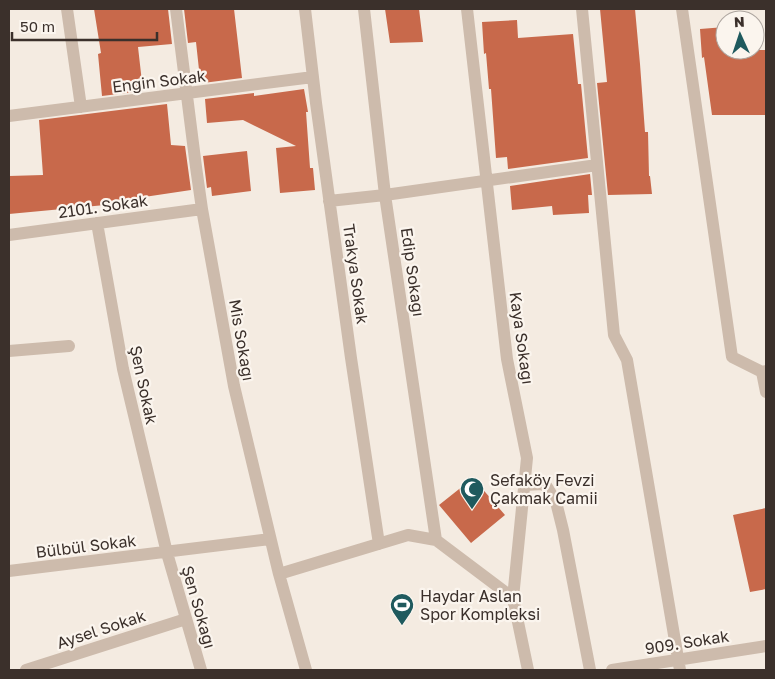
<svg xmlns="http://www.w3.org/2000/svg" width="775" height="679" font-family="'Golos Text',sans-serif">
<rect width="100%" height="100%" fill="#f4ebe1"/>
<path fill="#c8694b" d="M94,9H168L172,44L138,47L143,91L102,96L98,54L101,53Z
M184,9H234L242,78L203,83V78L200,79L196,42L188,43Z
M385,9H419L423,42L390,43Z
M600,9H635L640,64L645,132H648L649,176H650L652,194L608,195L597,83L607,82Z
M517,20L518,38L573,34L578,84H581L588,158L508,169L507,157L496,158L491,89H489L486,53L484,54L482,22Z
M725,27V50H766V115H712L704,57L702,58L700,29Z
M304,89L308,112H306L310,168H313L315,190L280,193L276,148L296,146L243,120L207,123L205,99L254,93V96Z
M167,104L171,145L185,146L191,190L104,203L105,205L9,214V176L43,175L39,120Z
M247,151L251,191L212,196L211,187L207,188L203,156Z
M590,174L592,195H588L589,213L553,215L552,206L512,210L510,186Z
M473,478L505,515L471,543L439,505Z
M766,508V589L750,592L733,515Z"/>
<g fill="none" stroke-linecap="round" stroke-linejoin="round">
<path stroke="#cdbbac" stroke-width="12" d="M67,9L81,107
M176,9L196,167L202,209L234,386L279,574L306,670
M305,9L316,103L351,358L379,544
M364,9L385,195L436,540
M467,9L507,359L527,458L513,598L528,670
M582,9L614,335L627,360L680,670
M682,9L732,357L762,372L766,371
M9,116L313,77
M329,201L385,195L597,165
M97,223L123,369L167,553L201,670
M9,235L202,209
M9,351L69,346
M762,372L766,392
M524,485L542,484L547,487L556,502L563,530L590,670
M9,571L270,539
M279,574L408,535L436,540L513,598
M26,670L186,619
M612,670L766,646"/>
</g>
<defs>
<g id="mosque-pin" transform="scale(1.25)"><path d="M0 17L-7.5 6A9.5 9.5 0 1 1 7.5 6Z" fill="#1f5a5e" stroke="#fbf5ee"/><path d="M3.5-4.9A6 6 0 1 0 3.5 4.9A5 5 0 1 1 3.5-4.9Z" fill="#fff"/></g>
<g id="stadium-pin" transform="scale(1.25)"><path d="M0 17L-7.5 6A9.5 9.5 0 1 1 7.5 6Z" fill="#1f5a5e" stroke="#fbf5ee"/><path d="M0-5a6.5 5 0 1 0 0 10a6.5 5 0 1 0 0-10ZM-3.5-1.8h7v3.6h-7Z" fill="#fff"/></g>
</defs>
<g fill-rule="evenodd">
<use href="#mosque-pin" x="472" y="489"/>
<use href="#stadium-pin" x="402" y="605"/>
</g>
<g text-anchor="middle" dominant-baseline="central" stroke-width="4.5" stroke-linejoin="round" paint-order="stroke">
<g font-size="16" fill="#3b302b" stroke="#fbf5ee">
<text transform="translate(159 81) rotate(-7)">Engin Sokak</text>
<text transform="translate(103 206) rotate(-8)">2101. Sokak</text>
<text transform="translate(413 272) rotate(82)">Edip Sokağı</text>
<text transform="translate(356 274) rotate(82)">Trakya Sokak</text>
<text transform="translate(522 338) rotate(82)">Kaya Sokağı</text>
<text transform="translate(242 340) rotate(80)">Mis Sokağı</text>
<text transform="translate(144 385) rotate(78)">Şen Sokak</text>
<text transform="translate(86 546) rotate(-7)">Bülbül Sokak</text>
<text transform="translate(199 607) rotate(74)">Şen Sokağı</text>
<text transform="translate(101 629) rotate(-18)">Aysel Sokak</text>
<text transform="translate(687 642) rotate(-9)">909. Sokak</text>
</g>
<g font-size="16" fill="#3b302b" stroke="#fbf5ee" text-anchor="start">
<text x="490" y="480">Sefaköy Fevzi<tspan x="490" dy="18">Çakmak Camii</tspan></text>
<text x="420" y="596">Haydar Aslan<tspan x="420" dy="18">Spor Kompleksi</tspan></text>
</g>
</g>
<rect width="775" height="679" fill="none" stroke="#3b302b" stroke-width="20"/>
<g transform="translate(740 35) rotate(357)"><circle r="24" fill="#fbf5ee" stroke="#aea6a0"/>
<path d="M0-4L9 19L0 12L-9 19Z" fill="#1f5a5e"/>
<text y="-8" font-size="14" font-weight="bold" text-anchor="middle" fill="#3b302b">N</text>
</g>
<path d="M12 32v8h145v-8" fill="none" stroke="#3b302b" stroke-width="2.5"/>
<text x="20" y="32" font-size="15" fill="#3b302b" stroke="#fbf5ee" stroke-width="4" paint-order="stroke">50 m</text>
</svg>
